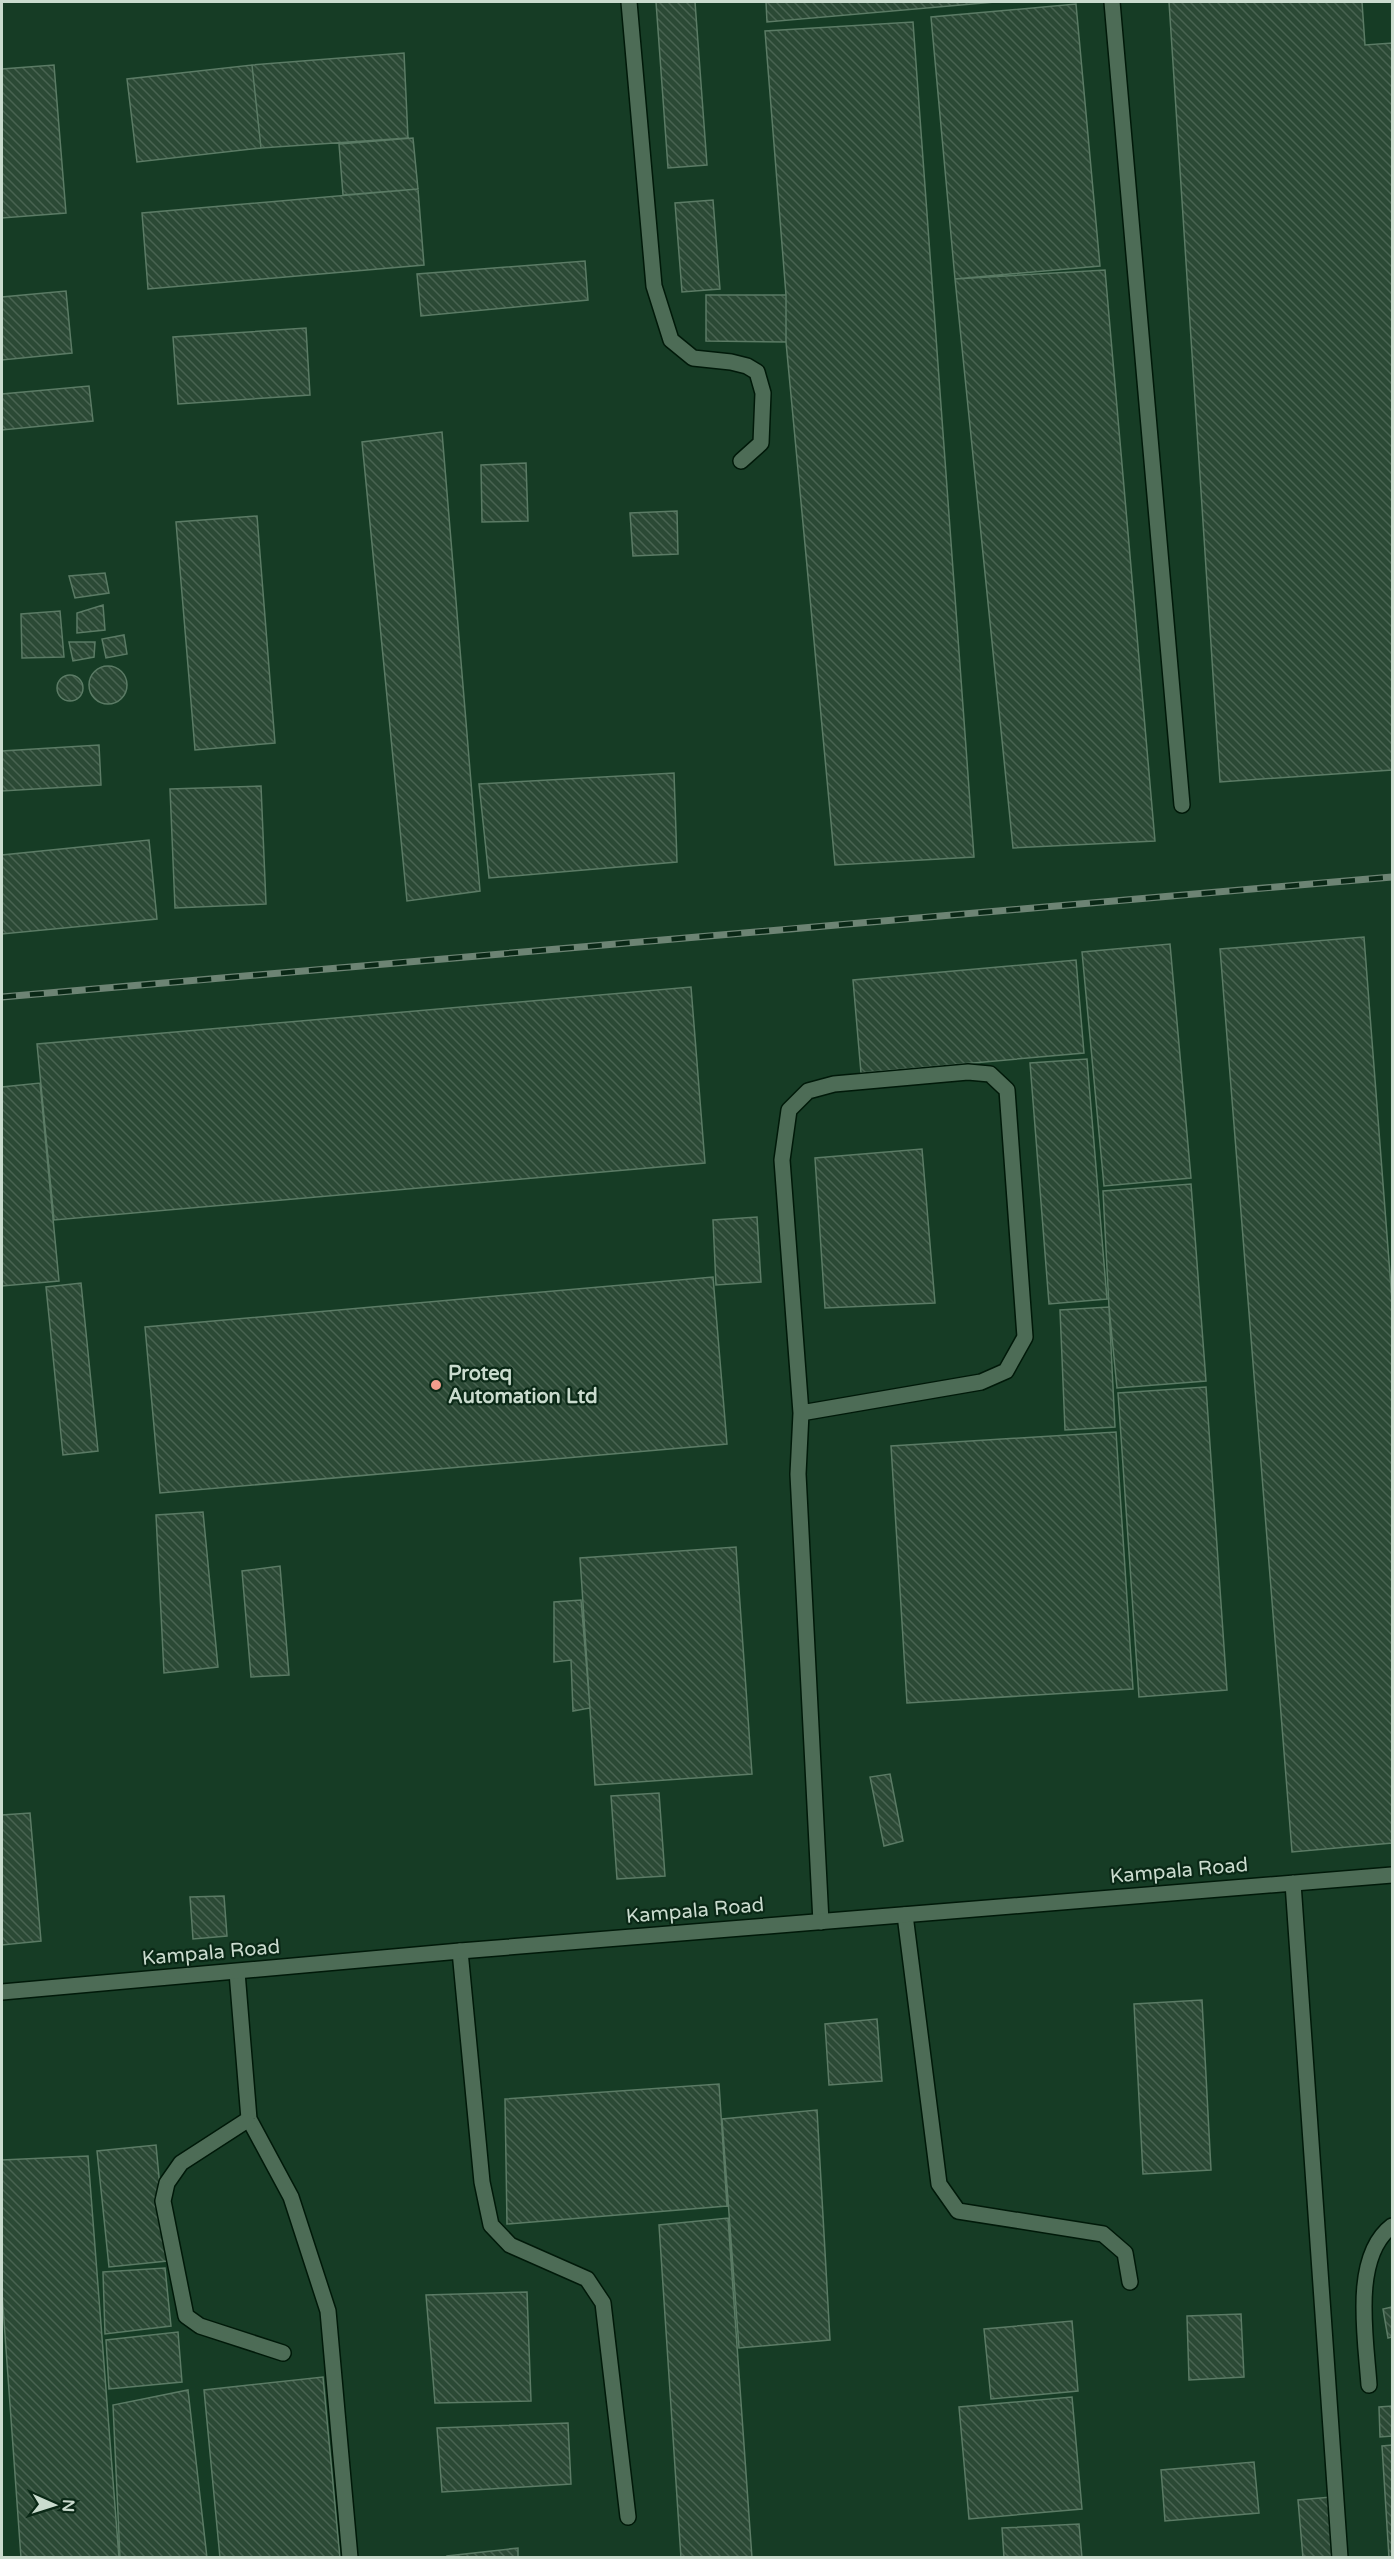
<svg xmlns="http://www.w3.org/2000/svg" width="1394" height="2559" font-family="'Varela Round',sans-serif">
<defs>
<pattern id="building-back-hatch" width="6" height="6" patternUnits="userSpaceOnUse" patternTransform="scale(1.5)"><rect width="6" height="6" fill="#2b4935"/><path d="M-1 5l2 2M0 0l6 6M5-1l2 2" fill="none" stroke="#486351"/></pattern>
</defs>
<rect width="100%" height="100%" fill="#14321f"/>
<path fill="#163c25" d="M2,2H1392V2557H2Z"/>
<path fill="url(#building-back-hatch)" stroke="#5b7b65" stroke-width="1.5" d="M656,2H695L707,165L668,168Z
M766,2H995L767,22Z
M1169,2H1362L1365,45L1392,43V770L1220,782Z
M1076,4L1100,266L955,279L931,17Z
M913,22L974,857L835,865L786,342V295L765,31Z
M404,53L408,138L261,148L252,65Z
M54,65L66,213L2,218V69Z
M252,65L261,148L137,162L127,79Z
M413,138L418,189L343,195L339,144Z
M418,189L424,265L148,289L142,213Z
M713,200L720,289L682,292L675,203Z
M585,261L588,300L421,316L417,274Z
M1105,270L1155,841L1013,848L955,279Z
M66,291L72,353L2,360V297Z
M706,295H786V342L706,341Z
M306,328L310,395L178,404L173,337Z
M89,386L93,421L2,430V394Z
M442,432L480,891L407,901L362,442Z
M526,463L528,521L482,522L481,465Z
M677,511L678,554L633,556L630,513Z
M257,516L275,743L195,750L176,522Z
M105,573L109,593L75,598L69,576Z
M103,605L105,630L77,633V613Z
M60,611L64,657L22,658L21,614Z
M124,635L127,654L106,658L102,639Z
M69,642H95L94,657L73,661Z
M89 685a19 19 0 1 1 38 0a19 19 0 1 1-38 0Z
M57 688a13 13 0 1 1 26 0a13 13 0 1 1-26 0Z
M99,745L101,785L2,791V751Z
M674,773L677,862L489,878L479,784Z
M261,786L266,904L175,908L170,789Z
M149,840L157,919L2,934V855Z
M1364,937L1392,1300V1843L1292,1852L1220,949Z
M1170,944L1191,1178L1104,1186L1082,952Z
M1076,960L1084,1053L861,1073L853,980Z
M691,987L705,1163L54,1220L37,1044Z
M1087,1059L1107,1299L1049,1304L1030,1063Z
M40,1083L59,1281L2,1286V1087Z
M922,1149L935,1303L825,1308L815,1158Z
M1191,1184L1206,1381L1117,1388L1109,1307L1103,1191Z
M757,1217L761,1282L716,1285L713,1220Z
M713,1277L727,1444L160,1493L145,1327Z
M81,1283L98,1451L63,1455L46,1287Z
M1109,1307L1115,1427L1065,1430L1060,1310Z
M1206,1387L1227,1690L1139,1697L1118,1393Z
M1116,1432L1133,1689L907,1703L891,1446Z
M203,1512L218,1667L164,1673L156,1515Z
M736,1547L752,1774L595,1785L580,1558Z
M280,1566L289,1675L251,1677L242,1571Z
M581,1600L590,1708L573,1711L571,1660L554,1662V1602Z
M890,1774L903,1841L884,1846L870,1777Z
M659,1793L665,1876L617,1879L611,1796Z
M30,1813L41,1941L2,1945V1815Z
M224,1896L227,1936L193,1939L190,1897Z
M1202,2000L1211,2170L1143,2174L1134,2004Z
M877,2019L882,2081L829,2085L825,2024Z
M719,2084L727,2206L507,2224L505,2099Z
M817,2110L830,2340L739,2348L722,2119Z
M156,2145L167,2261L109,2267L97,2151Z
M88,2156L119,2558H21L2,2293V2160Z
M728,2218L752,2558H681L659,2225Z
M165,2268L171,2326L105,2334L103,2272Z
M527,2292L531,2401L435,2403L426,2295Z
M1392,2307V2337L1388,2338L1383,2309Z
M1241,2314L1244,2377L1189,2380L1187,2316Z
M1072,2321L1078,2391L991,2399L984,2329Z
M178,2332L182,2382L109,2389L106,2340Z
M323,2377L340,2558H220L204,2390Z
M188,2390L207,2558H120L113,2405Z
M1072,2397L1082,2509L969,2519L959,2407Z
M1392,2406V2436L1380,2437L1379,2407Z
M568,2423L571,2484L442,2492L437,2428Z
M1392,2445V2558H1389L1382,2446Z
M1254,2462L1259,2513L1165,2521L1161,2470Z
M1331,2497L1336,2558H1303L1298,2500Z
M1079,2524L1082,2558H1004L1002,2528Z
M518,2548V2558H447V2556Z"/>
<g fill="none" stroke-linecap="round" stroke-linejoin="round">
<g stroke="#001909" stroke-width="18">
<path id="lane" d="M629,2L654,286L671,340L693,358L731,362L747,366L757,372L763,393L761,443L741,461
M1112,2L1182,805
M801,1413L782,1160L789,1110L808,1091L834,1084L968,1072L990,1074L1007,1090L1025,1337L1006,1371L981,1382L801,1413L798,1474L821,1922
M905,1915L939,2184L958,2211L1103,2234L1125,2253L1130,2282
M460,1951L482,2182L491,2225L510,2245L587,2279L603,2303L628,2517
M237,1972L249,2119L291,2197L328,2311L350,2558
M249,2119L181,2163L167,2183L163,2201L186,2316L200,2326L283,2353
M1369,2385C1366,2339 1351,2257 1392,2226"/>
</g>
<g stroke="#001909" stroke-width="18">
<path id="street" d="M1293,1883L1340,2558
M2,1992L460,1951L1392,1875"/>
</g>
<use href="#lane" stroke="#4d6c56" stroke-width="15"/>
<use href="#street" stroke="#4d6c56" stroke-width="15"/>
<g stroke="#6d8474" stroke-width="7">
<path id="rail" d="M2,997L1392,877"/>
</g>
<use href="#rail" stroke="#0a2816" stroke-width="4.5" stroke-dasharray="14" stroke-linecap="butt"/>
</g>
<circle fill="#f49d8c" stroke="#0a2816" stroke-width="2" cx="436" cy="1385" r="6"/>
<g text-anchor="middle" dominant-baseline="central" stroke-width="4.5" stroke-linejoin="round" paint-order="stroke">
<g font-size="20" font-weight="bold" fill="#cadbce" stroke="#0a2816" text-anchor="start">
<text x="448" y="1374">Proteq<tspan x="448" dy="23">Automation Ltd</tspan></text>
</g>
<g font-size="20" fill="#cadbce" stroke="#0a2816">
<text transform="translate(1179 1871) rotate(-5)">Kampala Road</text>
<text transform="translate(695 1911) rotate(-5)">Kampala Road</text>
<text transform="translate(211 1953) rotate(-5)">Kampala Road</text>
</g>
</g>
<rect width="1394" height="2559" fill="none" stroke="#cadbce" stroke-width="6"/>
<g transform="translate(54 2505) rotate(93)" stroke="#0a2816" stroke-width="4.5" paint-order="stroke">
<path d="M0-4.5L10 22L0 15L-10 22Z" fill="#cadbce"/>
<text y="-9" font-size="16" font-weight="bold" text-anchor="middle" fill="#cadbce">N</text>
</g>
</svg>
